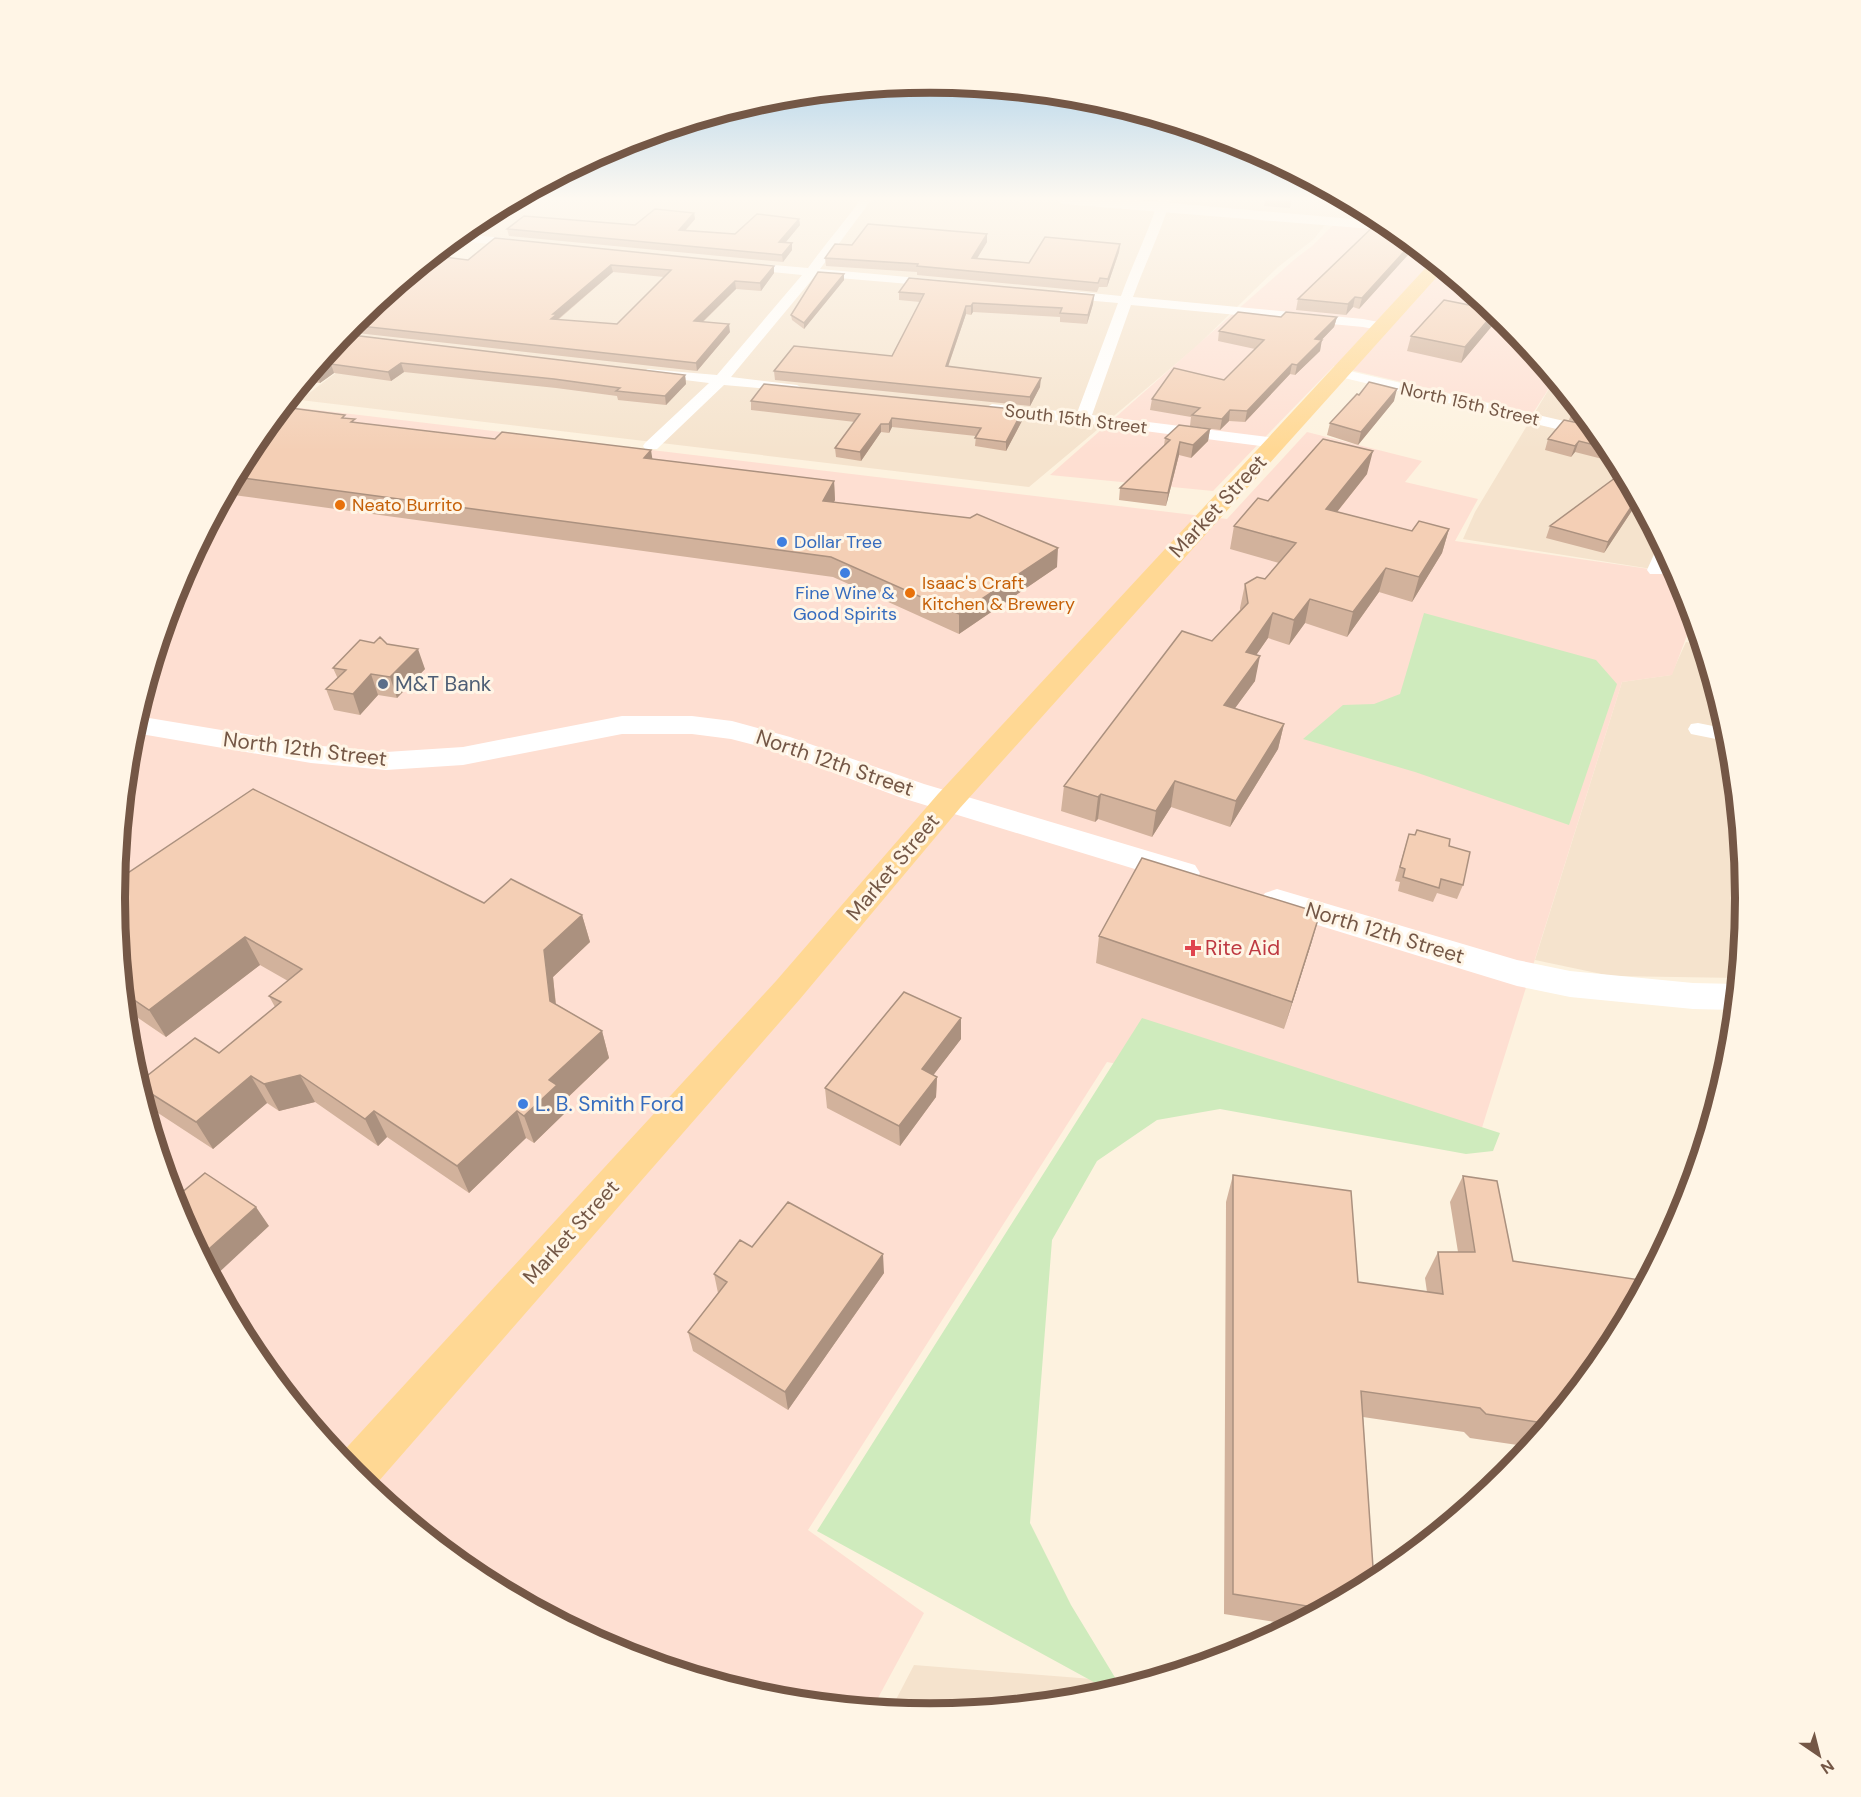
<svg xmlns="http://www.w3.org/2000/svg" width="1861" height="1797" font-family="'DM Sans',sans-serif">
<rect width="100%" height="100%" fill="#fdf2df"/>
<path fill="#f5e3cd" d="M537,199H1345L1385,221L1349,219L1324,226L1314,239L1278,267L1196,347L1029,487L300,400L374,344L347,340L427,288L516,242L471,236Z
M1555,379L1609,445L1677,573L1463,539L1475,512Z
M1686,642L1702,644L1731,740L1746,899L1739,978L1611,976L1535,960L1622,682L1671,675Z
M914,1665L1143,1683L1089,1699L930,1714L890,1711Z"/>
<path fill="#fedfd2" d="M1333,225L1397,231L1508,322L1555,379L1533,413L1334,366L1213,491L1050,475L1295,259L1312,246Z
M284,406L1227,519L1307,432L1422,461L1405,482L1478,499L1455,541L1677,573L1685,587L1694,617L1672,675L1622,682L1480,1134L1107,1062L808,1530L924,1613L872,1709L771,1699L618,1652L477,1577L353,1475L252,1352L176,1210L130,1057L115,898L130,739L177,586L252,445Z"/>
<path fill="#cfebbd" d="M1424,613L1596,660L1617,684L1569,825L1415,772L1303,739L1343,705L1374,704L1400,694Z
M1142,1018L1500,1133L1493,1151L1466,1154L1220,1109L1157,1120L1097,1161L1052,1240L1030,1523L1071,1605L1122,1689L1112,1692L817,1531Z"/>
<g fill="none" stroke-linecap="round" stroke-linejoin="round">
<path fill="#fff" fill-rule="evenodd" d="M861,199H872L820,269L940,280L945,281L947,284L945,287L815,276L731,377L797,385L804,389L802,392L724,385L657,449H645L643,446L645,443L709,383L652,376L647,375L645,372L647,369L717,375L802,275L742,269L736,265L738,262L808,268C825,244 844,223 861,199Z
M1159,199H1171C1160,233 1145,264 1133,297L1363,319L1389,324L1391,327L1384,331L1363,327L1131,305L1092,415L1276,438L1284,443L1282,446L1276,448L1083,423L992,414L984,409L992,404L1077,413L1118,303L1061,298L1054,294L1061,290L1121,296C1133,263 1148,233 1159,199Z
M461,234L525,240L531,244L525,248L454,240Z
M1341,369L1590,427L1598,432L1590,437L1336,376L1334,373Z
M1662,545L1670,559L1662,574H1650L1647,570L1656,550Z
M1698,723L1728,729L1731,742L1691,734L1688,729L1691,724Z"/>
<path fill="#fff" fill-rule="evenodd" d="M516,199H535L456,246H446L477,220Z
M1055,199H1125L1386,222L1397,231L1063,204Z
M137,716L311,745L386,752L463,747L622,716H692L732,721L790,737L924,784L1195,865L1200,873L1195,881L1184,884L902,798L770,749L731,739L692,734H622L463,765L386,770L311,763L135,733L132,732Z
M1277,889L1517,960L1570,971L1693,983L1737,984L1735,1010L1693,1009L1570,997L1517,986L1265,909L1260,901L1265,893Z"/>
<path fill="#ffd894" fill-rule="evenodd" d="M1432,261L1444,269L960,808L800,999L371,1490L353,1475L338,1457L776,981L938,794Z"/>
</g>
<path fill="#d2b29c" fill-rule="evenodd" d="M1265,199H1292L1290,208L1264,206Z
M1339,199H1345L1379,217L1348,215L1349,209L1339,208Z
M694,213L695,219L686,230L735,234L799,219L800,225L786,242L792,250L783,262L509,236L507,229L635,225Z
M1386,222L1416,246L1359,309L1353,307L1346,315L1296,310L1298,299Z
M987,234V242L976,259L1029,263L1120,244L1119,252L1107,287H1099L1097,292L917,275V272L826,266L825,258L852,245Z
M468,260L774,266V273L761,291L736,289L703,322L730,332L697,371L348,332L347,329L354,321ZM613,272L664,277L617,324L558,320Z
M844,274V280L804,329L792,320L791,315Z
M899,292L1094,295L1093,304L1087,324L1060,322V317L973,312L971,315L966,314L948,367L1040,387L1030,406L775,380L774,371L892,356L920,302L899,300Z
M1281,317H1337L1334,327L1321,340L1320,351L1295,375L1290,374L1245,422L1229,421L1220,430L1190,426L1191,417L1150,410L1152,399L1224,380L1255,349L1218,341L1219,331Z
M1492,326L1461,363L1407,351L1411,336Z
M343,334L685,375L686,384L666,405L618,400L617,396L556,388L404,372L391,381L334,373L320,383L304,381Z
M751,401L1023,419L1006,451L975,446L976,436L892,427L889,433L881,432L861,461L836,457L835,448L855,422L751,410Z
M1394,401L1358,445L1327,435L1330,423Z
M1576,405L1592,425L1569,420L1573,409Z
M347,418L356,423L834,481L835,500L834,502L1057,567L959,634L833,577L226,494L252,445Z
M1564,420L1609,445L1618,463L1575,452L1571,457L1545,450L1548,439Z
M1210,429L1208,441L1191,458L1179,455L1166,506L1119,500L1120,488L1164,446L1165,438Z
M1367,474L1337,512L1412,531L1449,529L1442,553L1412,602L1379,592L1347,637L1305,623L1289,645L1268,638L1256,655L1255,681L1235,708L1284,724L1278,749L1230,827L1171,807L1152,837L1098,819L1095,822L1061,811L1064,786L1212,641L1240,610V608L1245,584L1265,579L1279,563L1230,549L1234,526L1268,501Z
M1639,500L1604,553L1546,538L1550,526Z
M387,644L425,669L397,698L378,695L360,715L334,710L326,689L338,679L333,668Z
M1409,834L1449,846L1463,885L1457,899L1437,893L1433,902L1398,891L1400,882L1395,881Z
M115,898L484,903L582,915L590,942L553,977L556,1004L602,1031L609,1058L563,1102L566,1112L534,1143L526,1138L469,1193L387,1137L378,1146L315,1102L279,1111L267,1103L213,1149L155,1111L140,1090L138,1083L219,1053L275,1007L269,996L288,981L260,965L166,1037L125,1009Z
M1099,936L1312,941L1284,1029L1096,963Z
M961,1039L933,1075L937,1077L936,1097L900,1146L827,1108L825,1088Z
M1233,1175L1358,1282L1427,1292L1425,1278L1438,1252H1458L1450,1202L1463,1176L1513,1261L1609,1352L1531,1447L1470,1438L1464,1432L1363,1417L1374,1582L1294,1625L1224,1614L1226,1202Z
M752,1247L884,1273L788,1410L693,1351L688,1332L718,1293L714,1274Z"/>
<path fill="#ab917f" d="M694,213L695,219L680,236L679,230Z
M799,219L800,225L780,249L779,242Z
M987,234V242L972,267V258Z
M792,243V250L783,262L782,255Z
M1412,243L1416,246L1359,309L1362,298Z
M1120,244L1119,252L1107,287L1108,279Z
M611,265L613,272L558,319V322L551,319L553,314Z
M774,266V273L761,291L760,283Z
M844,274V280L804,329V323Z
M735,281L736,289L695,329L694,321Z
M1094,295L1093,304L1087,324L1088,315Z
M1355,297L1353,307L1346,315L1348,304Z
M973,303V312L971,315V306Z
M966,306V314L945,375L946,366Z
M1496,312L1492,326L1461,363L1465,347Z
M1337,317L1334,327L1313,349L1315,339Z
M729,324L730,332L697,371L696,363Z
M1322,340L1320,351L1295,375L1297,365Z
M401,363L404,372L391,381L388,372Z
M331,364L334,373L320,383L317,374Z
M1292,364L1290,374L1245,422L1247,411Z
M685,375L686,384L666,405L665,396Z
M1041,378L1040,387L1030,406V397Z
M1397,389L1394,401L1358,445L1361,432Z
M1023,410V419L1006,451V442Z
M1230,410L1229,421L1220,430L1222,419Z
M892,418V427L889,433V424Z
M881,424V432L861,461L860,452Z
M1210,429L1208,441L1191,458L1193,445Z
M1579,441L1575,452L1571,457L1575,446Z
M1180,442L1179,455L1166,506L1168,493Z
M651,450L654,469L644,458Z
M1373,451L1367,474L1321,532L1326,509Z
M834,481L835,500L824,520L823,501Z
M1637,498L1639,500L1604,553L1608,542Z
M1449,529L1442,553L1412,602L1419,577Z
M1058,548L1057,567L959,634V614Z
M1386,568L1379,592L1347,637L1353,612Z
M1310,599L1305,623L1289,645L1294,620Z
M1273,613L1268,638L1241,677L1246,652Z
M418,649L425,669L397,698L390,677Z
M1260,656L1255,681L1219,730L1224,705Z
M371,674L378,695L360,715L353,694Z
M1284,724L1278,749L1230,827L1236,801Z
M1175,781L1171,807L1152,837L1156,811Z
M1101,794L1098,819L1095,822L1098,797Z
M1320,913L1312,941L1284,1029L1292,1002Z
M582,915L590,942L553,977L558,1028L550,1001L544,950Z
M245,937L260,965L166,1037L149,1010Z
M961,1018V1039L922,1090V1069Z
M602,1031L609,1058L563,1102L566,1112L534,1143L524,1116L549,1080Z
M300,1075L315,1102L279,1111L264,1084Z
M251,1076L267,1103L213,1149L196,1122Z
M937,1077L936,1097L900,1146L899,1126Z
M374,1111L387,1137L378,1146L365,1119Z
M517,1111L526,1138L469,1193L457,1166Z
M256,1207L269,1226L213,1278L201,1256Z
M883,1254L884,1273L788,1410L785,1392Z"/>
<path fill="#f4cfb5" stroke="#ab917f" stroke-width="1.5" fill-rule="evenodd" d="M655,209L694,213L679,230L735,234L757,214L799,219L779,242L792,243L782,255L507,229L524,216L635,225Z
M1379,221L1386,222L1412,243L1362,298L1355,297L1348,304L1298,299Z
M868,224L987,234L972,258L1029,263L1045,237L1120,244L1108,279L1100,278L1098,283L917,266L918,264L825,258L835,244L852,245Z
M495,238L774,266L760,283L735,281L694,321L729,324L696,363L351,325L354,321L399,284L444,257L468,260ZM611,265L671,270L617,324L551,319L557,314H553Z
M818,272L844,274L804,323L791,315Z
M909,278L1094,295L1088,315L1060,313L1062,308L973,303L971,306H966L946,366L1041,378L1030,397L774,371L794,346L892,356L924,294L899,292Z
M1444,300L1494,310L1495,312L1465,347L1411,336Z
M1238,312L1281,317L1286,312L1337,317L1315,339L1322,340L1297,365L1292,364L1247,411L1230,410L1222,419L1192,415L1200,408L1152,399L1174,368L1224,380L1264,340L1219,331Z
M343,334L685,375L665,396L616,391L620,388L554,379L401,363L388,372L331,364L317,374H311Z
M1369,382L1397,389L1361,432L1330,423L1357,394L1359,395Z
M764,384L1023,410L1006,442L975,438L981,428L892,418L889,424H881L860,452L835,448L860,414L751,401Z
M1576,405L1581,411L1573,409Z
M283,407L345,415L342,418L355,419L351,422L495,439L502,432L651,450L644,458L834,481L823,501L970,518L977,514L1058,548L959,614L831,557L235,477L252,445Z
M1564,420L1593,426L1611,449L1579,441L1575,446L1548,439Z
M1179,425L1210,429L1193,445L1180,442L1168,493L1120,488L1170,440L1165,438Z
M1323,439L1373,451L1326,509L1412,531L1419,521L1449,529L1419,577L1386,568L1353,612L1310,599L1294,620L1273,613L1246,652L1260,656L1224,705L1284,724L1236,801L1175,781L1156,811L1101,794L1098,797L1064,786L1182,631L1212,641L1248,603L1245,584L1257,577L1265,579L1296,543L1234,526L1258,498L1268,501Z
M1623,472L1637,498L1608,542L1550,526Z
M380,637L387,644L418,649L390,677L371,674L353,694L326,689L346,670L333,668L360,640L374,643Z
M253,789L484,903L511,879L582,915L544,950L550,1001L602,1031L549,1080L557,1085L524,1116L517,1111L457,1166L374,1111L365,1119L300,1075L264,1084L251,1076L196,1122L139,1086L138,1083L195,1038L219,1053L281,1002L269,996L302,969L245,937L149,1010L124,993L115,898L116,881Z
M1417,830L1450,839L1449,846L1470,852L1463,885L1441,879L1439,888L1403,877L1405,869L1400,867L1409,834L1415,835Z
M1142,858L1320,913L1292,1002L1099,936Z
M904,992L961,1018L922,1069L937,1077L899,1126L825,1088Z
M205,1173L256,1207L201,1256L176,1210L173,1200Z
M1233,1175L1351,1191L1358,1282L1443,1294L1438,1252H1475L1463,1176L1497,1181L1513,1261L1647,1281L1609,1352L1550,1424L1486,1414L1480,1408L1361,1391L1374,1582L1325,1609L1233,1594Z
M788,1202L883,1254L785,1392L688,1332L727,1282L714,1274L740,1240L752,1247Z
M432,1531L546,1614L477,1577L428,1536Z"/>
<linearGradient id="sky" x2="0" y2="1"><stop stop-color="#93c5e8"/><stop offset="0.44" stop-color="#fef9f1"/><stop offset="1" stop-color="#fef9f1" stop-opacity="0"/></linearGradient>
<rect width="1861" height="451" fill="url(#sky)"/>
<g fill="#e8710a" stroke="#fff5e6" stroke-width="2">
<circle cx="340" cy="505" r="6"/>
<circle cx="910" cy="593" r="6"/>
</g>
<g fill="#3f7fe0" stroke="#fff5e6" stroke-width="2">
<circle cx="782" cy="542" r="6"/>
<circle cx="845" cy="573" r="6"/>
<circle cx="523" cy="1104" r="6"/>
</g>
<circle fill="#5c6f8a" stroke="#fff5e6" stroke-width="2" cx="383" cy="684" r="6"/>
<path fill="#e0444e" stroke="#fff5e6" stroke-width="2" d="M1190 939h6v6h6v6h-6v6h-6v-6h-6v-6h6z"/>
<g text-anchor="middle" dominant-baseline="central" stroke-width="6" stroke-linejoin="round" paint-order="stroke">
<g font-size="18" fill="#745746" stroke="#fff5e6">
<text transform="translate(1470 404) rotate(13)">North 15th Street</text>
<text transform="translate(1076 419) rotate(7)">South 15th Street</text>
</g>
<g font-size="18" fill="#c56008" stroke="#fff5e6" text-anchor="start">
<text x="352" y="505">Neato Burrito</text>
<text x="922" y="583">Isaac's Craft<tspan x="922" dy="21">Kitchen &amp; Brewery</tspan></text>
</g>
<g font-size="18" fill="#366cbe" stroke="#fff5e6" text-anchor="start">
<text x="794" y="542">Dollar Tree</text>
<text x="845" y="593" text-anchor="middle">Fine Wine &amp;<tspan x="845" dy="21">Good Spirits</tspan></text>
</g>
<g font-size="21" fill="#745746" stroke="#fff5e6">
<text transform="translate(1218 506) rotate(-47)">Market Street</text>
<text transform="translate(305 749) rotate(7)">North 12th Street</text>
<text transform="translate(835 763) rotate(19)">North 12th Street</text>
<text transform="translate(893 867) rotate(-50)">Market Street</text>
<text transform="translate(1385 933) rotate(17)">North 12th Street</text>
<text transform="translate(571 1232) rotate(-48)">Market Street</text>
</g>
<g font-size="21" fill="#4e5e75" stroke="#fff5e6" text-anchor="start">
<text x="395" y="684">M&amp;T Bank</text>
</g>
<g font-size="21" fill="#be3a42" stroke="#fff5e6" text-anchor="start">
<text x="1205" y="948">Rite Aid</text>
</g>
<g font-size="21" fill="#366cbe" stroke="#fff5e6" text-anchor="start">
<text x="535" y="1104">L. B. Smith Ford</text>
</g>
</g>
<path d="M0 0H1861V1797H0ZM125 898a805 805 0 1 1 1610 0a805 805 0 1 1-1610 0Z" fill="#fff5e6" fill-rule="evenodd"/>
<path fill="none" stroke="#745746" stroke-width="8" d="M125 898a805 805 0 1 1 1610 0a805 805 0 1 1-1610 0Z"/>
<g transform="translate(1819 1755) rotate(145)" stroke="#fff5e6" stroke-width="4.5" paint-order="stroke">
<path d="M0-4.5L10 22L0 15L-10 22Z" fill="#745746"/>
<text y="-9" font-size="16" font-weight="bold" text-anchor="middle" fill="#745746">N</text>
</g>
</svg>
